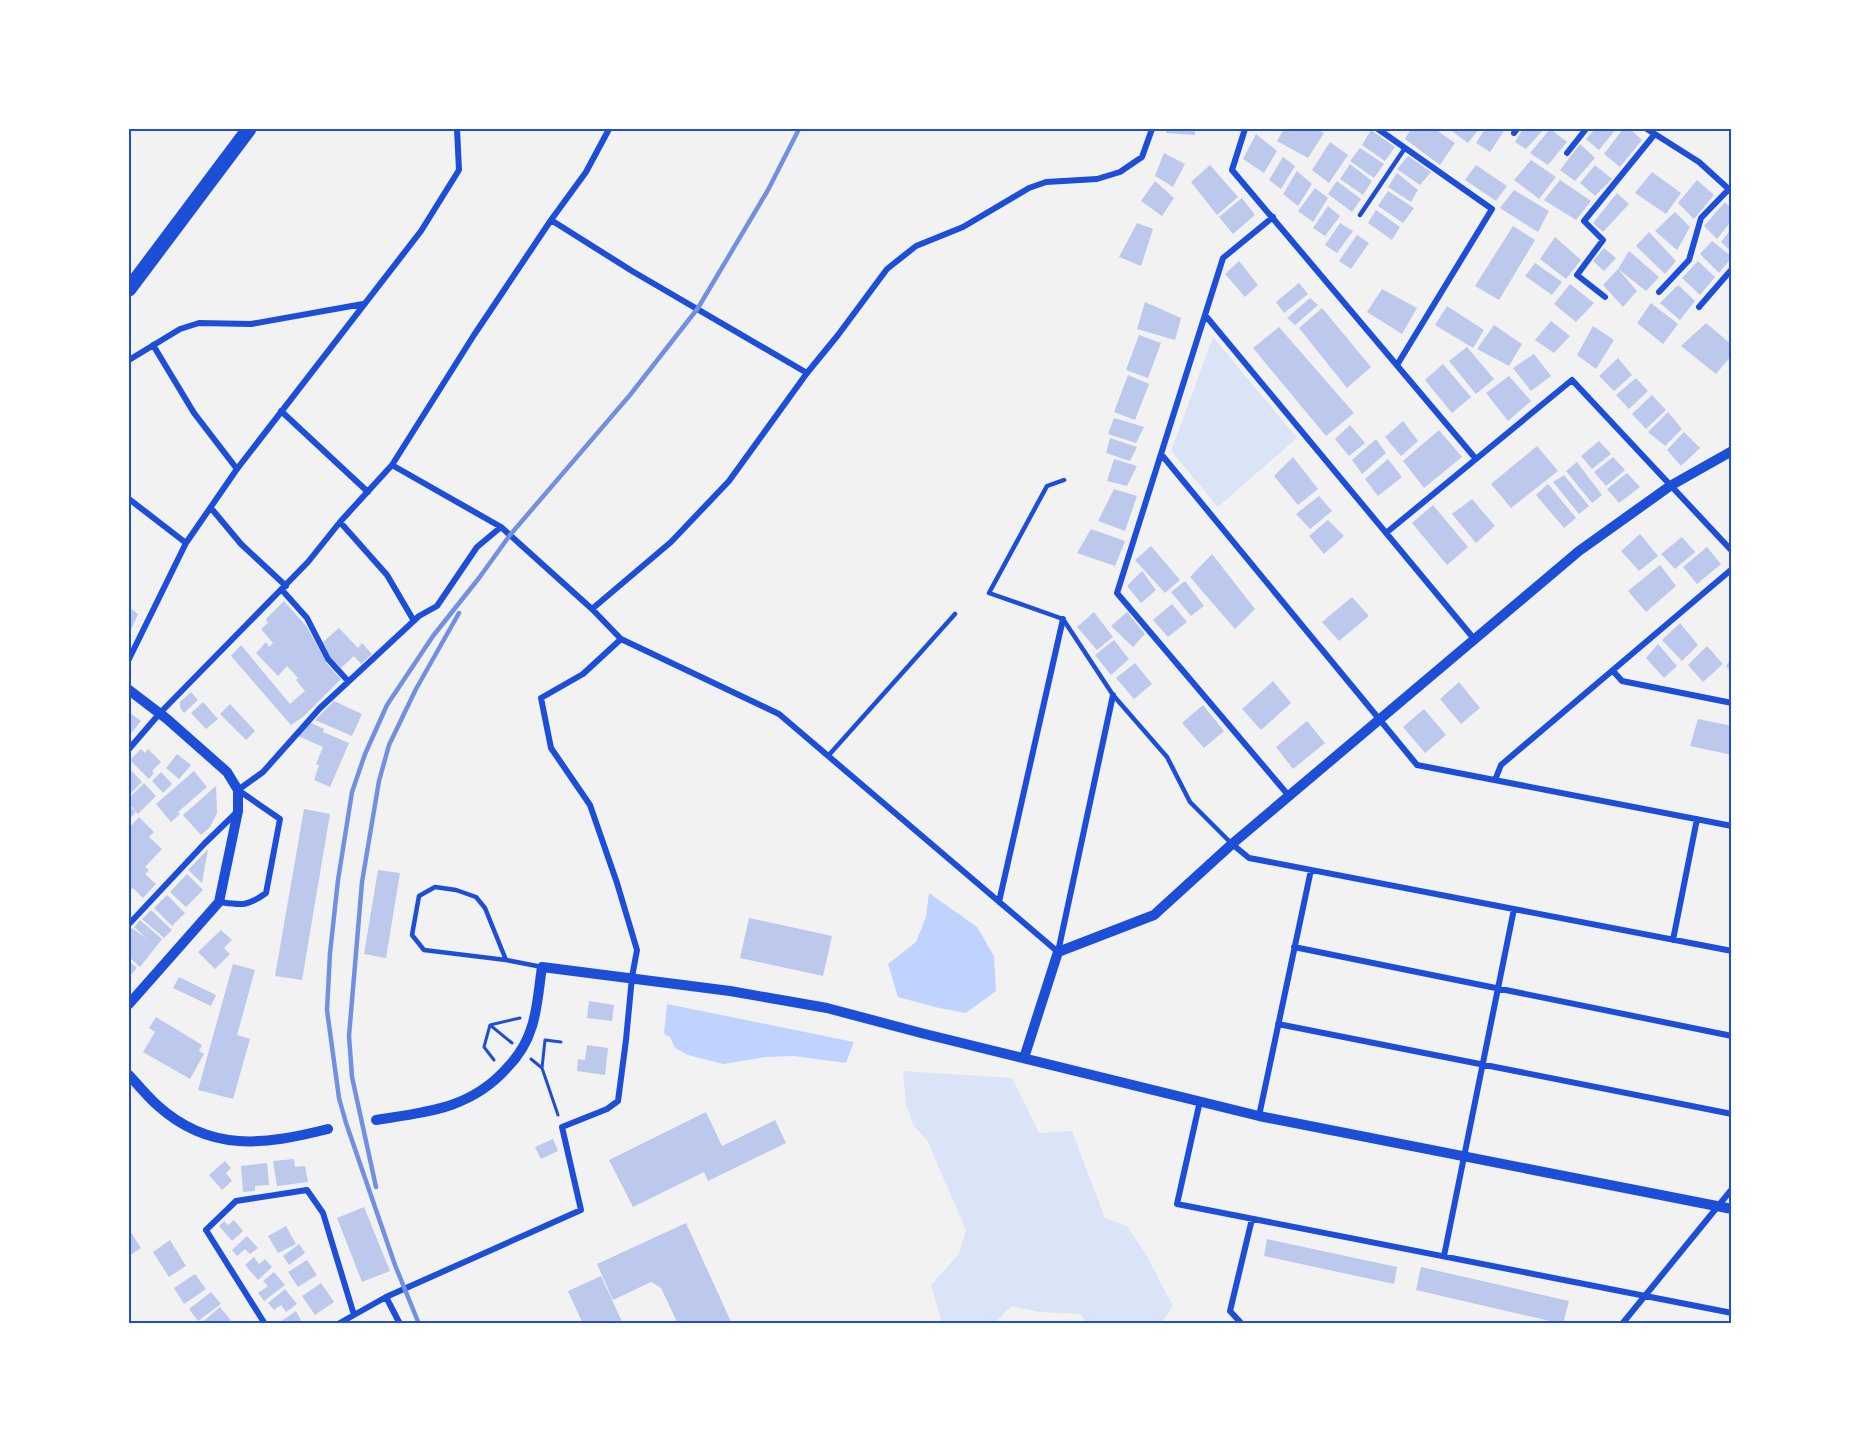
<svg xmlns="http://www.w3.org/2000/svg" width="1861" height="1453" font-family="'Exo 2',sans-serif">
<rect width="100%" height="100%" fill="#f2f2f2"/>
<path fill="#dbe4f7" d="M1213,337L1297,438L1218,507L1171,451Z
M903,1071L1012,1078L1039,1133L1072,1131L1105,1218L1127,1226L1147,1256L1173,1306L1161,1324H1089L1080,1314L1039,1312L1011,1306L994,1324H942L931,1285L959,1254L966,1230L927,1140L914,1126L906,1105Z"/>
<path fill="#bfd3fe" d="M929,893L977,927L994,956L996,991L966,1013L939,1008L898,997L888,964L916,942L926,917Z
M667,1004L854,1042L846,1063L794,1056L765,1057L723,1064L688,1055L675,1048L670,1037L664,1034Z"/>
<path fill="#bdc9ec" d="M1167,129H1195V135L1166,133Z
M1284,129H1318L1324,133L1308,158L1277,141Z
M1411,129H1435L1455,143L1440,165L1405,139Z
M1449,129H1479L1468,143Z
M1485,129H1501L1504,131L1490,152L1476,143Z
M1523,129H1544L1526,149L1515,142Z
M1550,129L1567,142L1548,165L1530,153Z
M1595,129H1616L1599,150L1586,139Z
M1623,129H1630L1642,140L1620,167L1604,154Z
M1371,130L1395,147L1385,161L1362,145Z
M1256,134L1277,151L1264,173L1243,159Z
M1330,142L1348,155L1329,183L1312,170Z
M1580,144L1595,158L1575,181L1560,170Z
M1360,148L1384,164L1374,178L1350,161Z
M1164,153L1185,164L1173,187L1155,176Z
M1408,156L1431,172L1420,185L1397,169Z
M1283,157L1295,166L1281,189L1269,180Z
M1531,160L1556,177L1539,199L1514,180Z
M1350,164L1372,181L1363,195L1340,179Z
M1210,165L1238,197L1217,215L1191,182Z
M1476,165L1507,186L1496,201L1465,180Z
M1595,165L1612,179L1595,196L1580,183Z
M1297,171L1312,184L1298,206L1283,194Z
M1652,172L1681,193L1666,214L1635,193Z
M1397,173L1418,190L1411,202L1388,187Z
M1560,180L1591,201L1576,220L1544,200Z
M1697,180L1714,195L1694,219L1678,203Z
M1155,181L1174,198L1162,216L1141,201Z
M1337,181L1361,199L1352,212L1328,194Z
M1315,188L1328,198L1313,222L1298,211Z
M1514,190L1549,211L1538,232L1500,208Z
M1388,191L1414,208L1403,223L1378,206Z
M1617,193L1629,204L1603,232L1593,223Z
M1242,198L1255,215L1233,234L1219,217Z
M1725,202L1732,209V220L1717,239L1704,226Z
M1328,206L1340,216L1325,236L1313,228Z
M1376,210L1400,227L1392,240L1368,223Z
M1675,212L1690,227L1677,250L1655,231Z
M1137,223L1153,229L1141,266L1119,257Z
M1340,223L1353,231L1337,253L1325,245Z
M1513,226L1535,240L1499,300L1475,286Z
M1732,228V252L1721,242Z
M1649,232L1676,261L1665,274L1636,246Z
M1357,235L1369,243L1351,269L1339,261Z
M1555,237L1581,260L1566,279L1540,259Z
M1712,241L1732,257L1719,273L1700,254Z
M1604,248L1616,258L1604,271L1593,261Z
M1629,251L1659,277L1646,291L1618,269Z
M1239,261L1258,285L1245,297L1225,274Z
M1698,261L1715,277L1700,295L1682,278Z
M1535,263L1562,282L1552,295L1525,276Z
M1618,269L1637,291L1623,307L1603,285Z
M1299,283L1308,294L1284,313L1276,302Z
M1570,284L1594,303L1576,322L1554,304Z
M1678,285L1695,301L1680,320L1660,303Z
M1382,289L1417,308L1402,334L1367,312Z
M1310,298L1318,305L1295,325L1287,318Z
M1145,302L1181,318L1175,340L1137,329Z
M1651,303L1678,324L1663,344L1637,323Z
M1447,306L1484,330L1473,348L1435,325Z
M1322,308L1371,367L1347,388L1299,328Z
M1551,321L1570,336L1554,353L1535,340Z
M1706,323L1732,345V355L1716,374L1681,346Z
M1494,325L1522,344L1509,366L1477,349Z
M1593,326L1614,340L1596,369L1577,355Z
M1279,327L1354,413L1326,436L1253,348Z
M1139,335L1161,343L1148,378L1126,370Z
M1467,347L1494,379L1476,394L1449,361Z
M1534,354L1551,376L1531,391L1513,368Z
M1618,358L1632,375L1614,391L1599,376Z
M1443,364L1471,397L1452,413L1425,380Z
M1128,375L1149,384L1135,420L1114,412Z
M1509,376L1531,401L1508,421L1486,393Z
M1636,378L1648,391L1629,409L1616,395Z
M1652,395L1666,410L1646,429L1632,414Z
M1668,412L1682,429L1665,446L1648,432Z
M1114,418L1144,427L1136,443L1108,434Z
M1403,421L1418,441L1401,456L1385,437Z
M1350,425L1365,443L1349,456L1335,439Z
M1439,430L1462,457L1424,488L1403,461Z
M1684,432L1700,448L1681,466L1667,450Z
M1110,438L1137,447L1130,461L1106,453Z
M1376,439L1386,453L1362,474L1352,460Z
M1599,441L1611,454L1592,469L1581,456Z
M1537,446L1558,471L1511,508L1491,484Z
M1293,457L1318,489L1298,505L1274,476Z
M1613,457L1625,470L1606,486L1594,472Z
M1114,459L1137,466L1127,486L1107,481Z
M1388,459L1402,477L1378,496L1365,479Z
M1577,462L1602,495L1592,503L1566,471Z
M1627,473L1640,487L1619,503L1607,489Z
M1564,475L1589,506L1579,514L1553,482Z
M1548,484L1576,518L1564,528L1536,495Z
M1114,489L1137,496L1125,531L1098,521Z
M1319,496L1332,511L1310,529L1296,514Z
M1472,499L1495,526L1476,543L1452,514Z
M1433,505L1468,547L1447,565L1412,523Z
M1328,520L1344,536L1324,554L1309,536Z
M1091,529L1125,541L1115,566L1077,553Z
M1640,534L1658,556L1639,571L1621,551Z
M1682,537L1695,552L1675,569L1661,554Z
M1151,546L1180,580L1165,593L1135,560Z
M1707,547L1721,564L1697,584L1683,567Z
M1212,554L1255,609L1235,629L1190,577Z
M1660,565L1676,586L1646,612L1628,591Z
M1142,571L1156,590L1141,603L1127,586Z
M1185,581L1204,606L1191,616L1171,592Z
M1352,597L1369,616L1339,641L1322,622Z
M284,601L307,627L327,664L341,679L303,717L291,725L231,656L241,645L290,704L305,691L296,680L298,678L287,666L278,676L256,653L266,642L269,647L273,643L261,629L268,623L266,619Z
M1172,604L1187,622L1168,637L1153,620Z
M129,607L138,614L129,634Z
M1094,612L1113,637L1097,650L1077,627Z
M1127,612L1145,634L1133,647L1111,626Z
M1680,623L1698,645L1682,661L1662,640Z
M339,628L358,648L362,643L372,654L361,664L354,656L341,668L331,658L323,642Z
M1114,640L1129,659L1111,675L1095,655Z
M1658,644L1677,666L1664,678L1646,658Z
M1707,646L1723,664L1703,682L1688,665Z
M1732,658V672L1726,666Z
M1135,663L1152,684L1134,699L1116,678Z
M1273,681L1291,703L1261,730L1242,709Z
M1459,682L1480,708L1461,724L1440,699Z
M191,692L198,700L184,713L180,708V702Z
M334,701L362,714L352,736L315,720Z
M203,702L218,719L206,729L191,713Z
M230,704L255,731L246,740L220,714Z
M1203,705L1224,731L1204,748L1182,723Z
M1424,709L1446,735L1425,753L1403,727Z
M129,712L141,721L129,736Z
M1698,719L1732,726V755L1690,746Z
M1307,721L1325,743L1293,769L1276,747Z
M309,722L324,729L323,732L349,743L330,787L314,780L319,765L316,764L323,747L298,736Z
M141,749L145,753L148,749L161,762L152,771L154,773L149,779L130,760Z
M177,754L191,765L179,779L166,768Z
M129,768L142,782L129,795Z
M194,771L207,787L178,812L180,814L171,822L156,804Z
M161,772L172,784L163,793L152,781Z
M144,783L156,796L138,814L129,804V798Z
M216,786L217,813L210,827L201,835L183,815Z
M129,806L136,812L129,819Z
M304,809L330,814L302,980L275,976Z
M139,817L154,832L149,837L162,849L145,867L149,870L145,874L156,884L143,898L133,888L130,890L129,889V828Z
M208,849L202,883L188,870Z
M378,870L400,873L386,958L364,954Z
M187,874L203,890L186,907L170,892Z
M167,895L185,913L172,926L154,908Z
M151,910L172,930L164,938L142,919Z
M749,918L832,936L823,976L740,958Z
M140,920L162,939L140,967L129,957V932L132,928L147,939L134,927Z
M221,930L232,940L224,948L230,954L215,969L198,952Z
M129,961L137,968L129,977Z
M233,964L255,970L237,1035L250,1039L233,1099L198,1090Z
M179,977L216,995L211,1006L173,988Z
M589,1001L614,1005L612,1021L587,1018Z
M156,1017L202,1045L199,1051L204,1054L190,1079L143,1052L155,1032L149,1028Z
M587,1045L608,1048L605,1075L577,1071L578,1059L585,1060Z
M706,1112L722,1146L775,1120L786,1143L708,1181L704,1172L633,1207L609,1160Z
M553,1139L558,1151L541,1159L535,1147Z
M294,1159L295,1167L305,1166L308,1182L277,1186L273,1161Z
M225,1161L231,1168L226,1173L232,1181L222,1190L209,1175Z
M267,1163L269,1185L255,1186V1191L243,1192L241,1166Z
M364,1207L390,1271L362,1282L337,1218Z
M234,1220L243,1231L232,1241L219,1226L224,1221L228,1225Z
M686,1223L732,1324H678L661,1288L651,1282L613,1300L597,1264Z
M286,1226L296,1244L278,1253L268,1236Z
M129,1229L141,1248L129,1256Z
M247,1236L258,1248L250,1254L245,1249L237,1256L232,1250Z
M1267,1239L1397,1267L1394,1284L1264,1256Z
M170,1240L186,1266L169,1277L153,1252Z
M299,1244L305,1253L289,1265L283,1256Z
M254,1257L259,1264L265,1259L272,1267L258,1280L245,1265Z
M307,1260L317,1275L298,1287L288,1272Z
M1421,1267L1569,1301L1563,1324L1416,1290Z
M274,1272L285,1285L264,1301L258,1293L268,1286L263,1281Z
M195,1274L206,1289L184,1304L174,1288Z
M601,1276L623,1324H583L568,1291Z
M321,1283L334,1302L315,1315L302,1296Z
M285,1289L297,1304L286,1312L281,1305L274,1310L268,1303Z
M211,1292L221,1304L198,1321L189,1309Z
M220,1307L233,1323L200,1324Z
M296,1311L303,1324H281L280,1322Z"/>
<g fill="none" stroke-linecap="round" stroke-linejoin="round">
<path stroke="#1d4ed8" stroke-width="3" d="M490,1025L512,1043
M490,1025L484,1047L494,1060
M490,1025L520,1018
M531,1059L542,1068
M558,1115L542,1068L545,1040L561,1042"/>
<path stroke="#1d4ed8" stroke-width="4.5" d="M1360,215L1405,148
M1064,480L1047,486L989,593L1063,619L1113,695L1167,757L1190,802L1232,844
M828,756L955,614
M506,960L485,908L476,897L456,890L435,887L419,896L412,935L424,950L506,960L542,967"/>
<path stroke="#1d4ed8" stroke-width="6" d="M1245,129L1232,170L1476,459
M1378,129L1492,209L1397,365
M1647,129L1699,162L1732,192
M1514,133L1517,129
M1567,153L1586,129
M1273,217L1223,258L1117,593L1289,796
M551,220L632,271L807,373
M1659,292L1689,260L1701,218L1729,189
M1605,297L1577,275L1603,240L1584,221L1654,135
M1699,307L1732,269
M1205,315L1475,640
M153,345L194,413L237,469
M129,360L180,329L199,323L251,324L363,304
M281,411L368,492
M1161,454L1417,765L1732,826
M392,465L501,527L592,609L621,639L779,714L1058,952L1113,695
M129,499L186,543
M211,508L241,544L286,586
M340,522L387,575L414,621
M1386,533L1572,380L1732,551
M282,590L307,618L328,659L348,681
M592,609L671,542L729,481L807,373L838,335L887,269L916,246L963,227L1029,188L1046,182L1097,179L1120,172L1142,157L1152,129
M129,659L186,543L237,469L421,231L459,170L457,129
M1613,671L1622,681L1732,703
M129,749L160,713L308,562L340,522L392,465L474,335L551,220L586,172L609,129
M1495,780L1501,765L1732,569
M1232,844L1249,858L1732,951
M219,902C241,905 247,907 266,893L280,819L238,790L263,772L320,708L404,630L419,616L437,606L477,547L501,527
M999,902L1063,619
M129,924L205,843L237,812
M1673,940L1697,819
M1294,947L1732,1036
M1278,1024L1732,1114
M1200,1101L1177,1204L1732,1313
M1259,1116L1311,870
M1444,1256L1514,909
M386,1297L400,1324
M265,1324L206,1230L236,1201L307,1190L323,1213L354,1315
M338,1324L386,1297L581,1210L562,1127L607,1109L618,1101L626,1040L632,977L637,950L617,883L590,805L551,748L541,698L583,674L621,639
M1242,1324L1230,1311L1252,1219
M1622,1324L1732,1189"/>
<path stroke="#1d4ed8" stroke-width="10" d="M129,690L167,719L227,772L238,790V811L219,902L129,1004
M1024,1058L1058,952L1154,915L1232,844L1579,551L1670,486L1732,451
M129,1075C138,1085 147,1096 157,1105C210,1153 264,1145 328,1129
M376,1120C426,1112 470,1109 506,1069C518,1057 527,1043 532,1026C538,1007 539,986 542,967L730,991L827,1008L921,1033L1259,1116L1732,1209"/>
<path stroke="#1d4ed8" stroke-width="15" d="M129,289L249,129"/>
<path stroke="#7290e2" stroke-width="4.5" d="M376,1187L352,1077L349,1036L362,882L379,781L389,745L416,689L459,613
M419,1324L395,1265L346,1123L339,1098L327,1010L330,953L338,880L352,792L365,754L387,705L433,636L479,578L510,535L630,395L698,308L768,190L799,129"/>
</g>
<rect width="1861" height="1453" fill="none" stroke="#ffffff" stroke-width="261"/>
<rect x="130" y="130" width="1600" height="1192" fill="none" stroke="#1d4ed8" stroke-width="2"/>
</svg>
